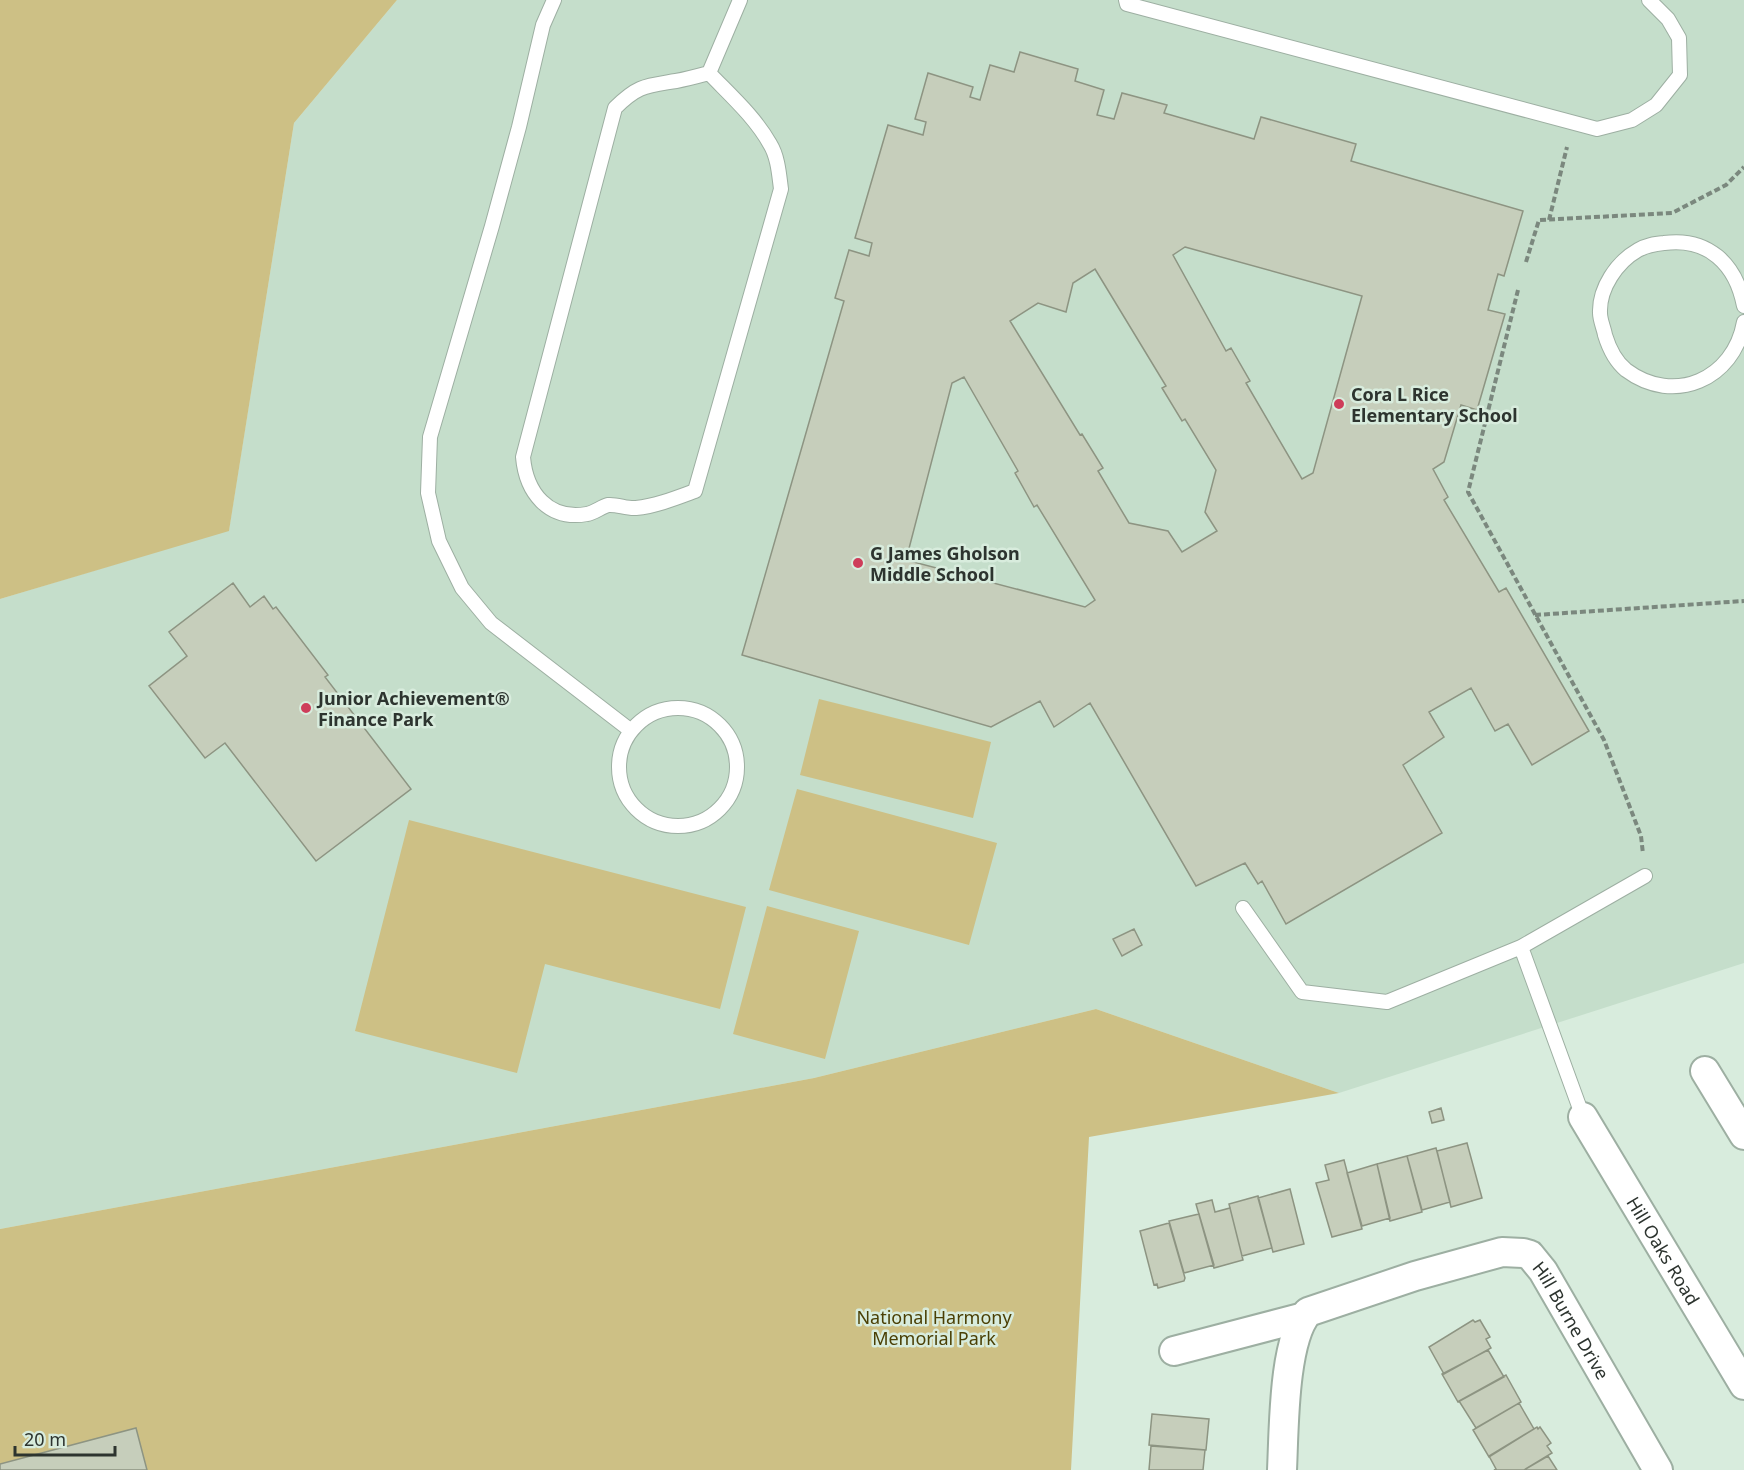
<svg xmlns="http://www.w3.org/2000/svg" width="1744" height="1470" font-family="'Noto Sans',sans-serif">
<rect width="100%" height="100%" fill="#d8ecdd"/>
<path fill="#c5decb" d="M397,0H1744V963L1339,1093L1096,1009L814,1078L0,1229V599L229,530L294,123Z"/>
<path fill="#cdc085" d="M0,0H397L294,123L229,531L0,599Z
M819,699L991,742L973,818L800,775Z
M797,789L997,843L969,945L769,890Z
M409,820L746,907L720,1009L545,964L517,1073L355,1031Z
M767,906L859,931L825,1059L733,1034Z
M1096,1009L1339,1093L1089,1137L1071,1470H0V1229L814,1078Z"/>
<path fill="#c6cebb" stroke="#8d9482" stroke-width="1.5" fill-rule="evenodd" d="M1020,52L1078,69L1075,81L1104,90L1097,115L1114,119L1122,93L1167,105L1164,113L1254,139L1261,117L1356,144L1351,161L1523,211L1504,276L1498,274L1488,310L1505,314L1477,410L1461,405L1444,462L1433,469L1448,497L1444,500L1499,592L1506,588L1589,731L1532,765L1508,724L1495,731L1471,688L1429,712L1444,737L1403,765L1442,833L1286,924L1262,881L1258,884L1245,863L1196,886L1090,703L1054,727L1040,701L991,727L742,655L844,301L835,298L849,250L869,256L872,243L855,238L888,125L923,135L926,122L915,119L928,73L973,87L970,97L980,100L990,65L1014,72ZM1185,247L1362,296L1313,473L1302,479L1246,383L1250,381L1231,348L1226,351L1173,255ZM1095,269L1166,386L1162,388L1182,421L1185,419L1216,470L1205,512L1217,531L1182,552L1168,531L1129,523L1098,471L1103,468L1082,434L1080,435L1010,321L1038,303L1066,312L1073,283ZM964,377L1018,471L1015,473L1034,507L1037,505L1095,600L1085,607L906,560L952,383Z
M233,583L250,607L264,596L273,609L276,607L328,675L325,677L411,789L316,861L225,743L205,758L149,686L187,656L169,632Z
M1134,929L1142,945L1122,956L1113,939Z
M1441,1108L1444,1120L1432,1123L1429,1112Z
M1467,1143L1482,1198L1451,1207L1437,1151Z
M1436,1148L1450,1202L1422,1210L1407,1156Z
M1407,1156L1422,1212L1390,1221L1377,1164Z
M1344,1160L1362,1229L1332,1237L1316,1183L1329,1180L1325,1165Z
M1377,1164L1390,1218L1362,1226L1347,1173Z
M1290,1189L1304,1244L1273,1252L1258,1198Z
M1258,1196L1272,1248L1242,1256L1229,1204Z
M1212,1200L1215,1212L1230,1208L1243,1260L1214,1268L1196,1204Z
M1199,1214L1214,1265L1184,1273L1169,1221Z
M1169,1223L1185,1278L1184,1281L1158,1288L1157,1284L1154,1285L1140,1231Z
M1473,1320L1475,1322L1480,1320L1490,1337L1486,1339L1491,1348L1444,1374L1429,1347Z
M1488,1350L1504,1377L1458,1402L1442,1374Z
M1506,1375L1521,1402L1476,1428L1459,1401Z
M1519,1403L1534,1429L1489,1457L1473,1430Z
M1152,1414L1209,1419L1206,1450L1149,1445Z
M1537,1427L1538,1429L1540,1427L1551,1443L1547,1446L1552,1453L1524,1470H1494L1496,1469L1489,1456Z
M136,1428L147,1470H0V1464Z
M1151,1446L1205,1450L1203,1470H1149Z
M1548,1456L1557,1470H1524Z"/>
<g fill="none" stroke-linecap="round" stroke-linejoin="round">
<g stroke="#9dafa2" stroke-width="16">
<path id="service" d="M554,0L543,25L519,127L492,226L430,437L428,493L439,541L462,588L491,623L630,730
M1126,0L1127,4L1597,129L1632,120L1656,105L1680,75L1679,38L1668,19L1649,0
M709,73C730,95 755,117 770,144C778,157 779,174 781,189L695,491C676,498 656,506 636,508C627,509 617,504 608,505C601,507 594,513 587,514C548,521 526,492 523,457L615,108C638,85 646,86 676,81C687,79 698,76 709,73Z
M709,73L740,0
M1744,306C1736,264 1708,237 1664,243C1654,244 1647,245 1638,250C1617,262 1599,288 1600,313C1600,320 1604,329 1605,335C1609,348 1615,361 1626,370C1674,406 1734,379 1744,322
M619 767a59 59 0 1 1 118 0a59 59 0 1 1-118 0Z
M1243,908L1302,992L1387,1002L1521,947L1645,876
M1521,947L1583,1117"/>
</g>
<g stroke="#9dafa2" stroke-width="32">
<g id="minor">
<path d="M1705,1071L1744,1135"/>
<path id="s1" d="M1583,1117L1744,1385"/>
<path d="M1174,1351L1304,1317"/>
<path id="s2" d="M1282,1470C1284,1430 1283,1341 1308,1312L1415,1276L1502,1252L1523,1253L1530,1255L1543,1271L1658,1470"/>
</g>
</g>
<path stroke="#7b887e" stroke-width="4" stroke-dasharray="6 3" stroke-linecap="butt" d="M1549,220L1567,147
M1526,262L1539,220L1672,213L1726,185L1744,167
M1518,290L1468,492L1604,740L1641,836L1643,854
M1535,615L1744,601"/>
<use href="#service" stroke="#fff" stroke-width="14"/>
<use href="#minor" stroke="#fff" stroke-width="28"/>
</g>
<g fill="#ce3d5a" stroke="#d8ecdd" stroke-width="2">
<circle cx="1339" cy="404" r="6"/>
<circle cx="858" cy="563" r="6"/>
<circle cx="306" cy="708" r="6"/>
</g>
<g text-anchor="middle" dominant-baseline="central" stroke-width="5" stroke-linejoin="round" paint-order="stroke">
<g font-size="18" font-weight="bold" fill="#2d342f" stroke="#d8ecdd" text-anchor="start">
<text x="1351" y="394">Cora L Rice<tspan x="1351" dy="21">Elementary School</tspan></text>
<text x="870" y="553">G James Gholson<tspan x="870" dy="21">Middle School</tspan></text>
<text x="318" y="698">Junior Achievement®<tspan x="318" dy="21">Finance Park</tspan></text>
</g>
<g font-size="18" fill="#2d342f" stroke="#d8ecdd">
<text stroke="none"><textPath href="#s1" startOffset="156">Hill Oaks Road</textPath></text>
<text stroke="none"><textPath href="#s2" startOffset="471">Hill Burne Drive</textPath></text>
</g>
<g font-size="18" fill="#4a3f04" stroke="#d8ecdd">
<text x="934" y="1317">National Harmony<tspan x="934" dy="21">Memorial Park</tspan></text>
</g>
</g>
<path d="M15 1446v9h100v-9" fill="none" stroke="#2d342f" stroke-width="3"/>
<text x="24" y="1446" font-size="18" fill="#2d342f" stroke="#d8ecdd" stroke-width="4.5" paint-order="stroke">20 m</text>
</svg>
